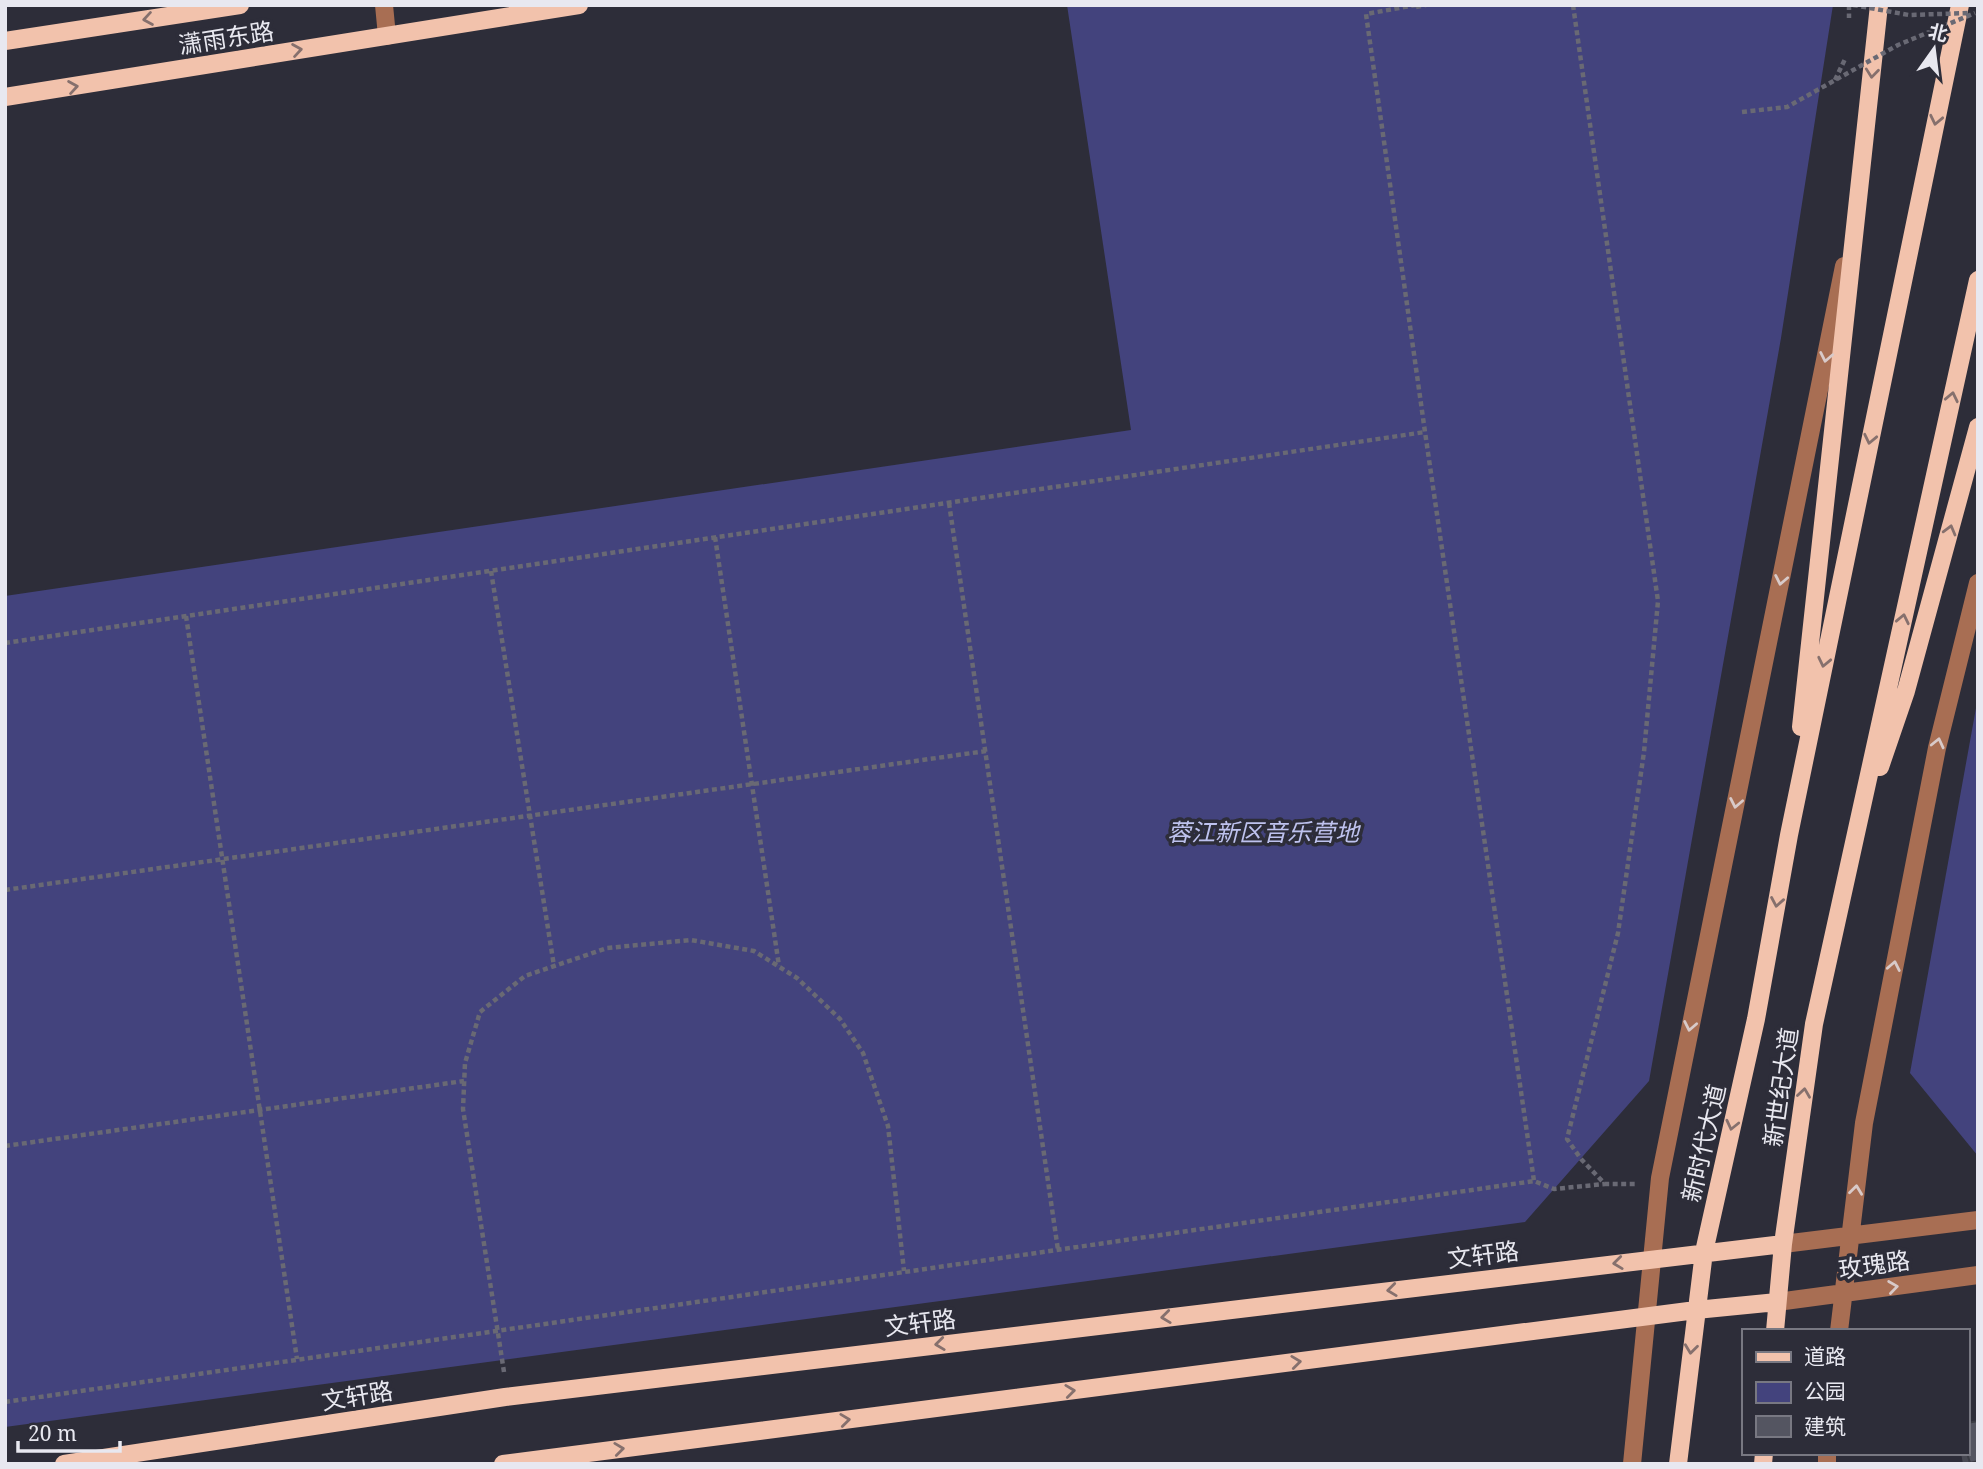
<svg xmlns="http://www.w3.org/2000/svg" width="1983" height="1469" font-family="'Noto Serif','Noto Sans SC',serif">
<rect width="100%" height="100%" fill="#2d2d39"/>
<path fill="#43437d" d="M1067,5H1833L1781,338L1649,1081L1525,1222L5,1427V596L1131,430Z
M1978,697V1156L1910,1073Z"/>
<g fill="none" stroke-linecap="round" stroke-linejoin="round">
<path stroke="#696974" stroke-width="4.5" stroke-dasharray="5 3.5" stroke-linecap="butt" d="M1416,5L1366,14L1425,432L1534,1181
M1573,5L1658,601L1644,752L1618,933L1567,1139L1581,1159L1605,1184H1635
M1849,5V18
M1416,7L1426,5
M1835,80L1846,57
M949,503L1058,1250
M715,537L779,966
M491,571L554,966
M186,616L297,1359
M5,643L1425,432
M5,890L986,751
M5,1146L464,1081
M504,1372L463,1109L465,1063L480,1012L525,976L607,948L691,940L754,951L797,978L840,1019L863,1053L888,1126L904,1271
M5,1402L1534,1181L1554,1189L1605,1184"/>
<path stroke="#a86e53" stroke-width="18" d="M384,5L387,36
M1783,1244L1978,1220
M1777,1302L1978,1275
M1839,1331L1864,1123L1937,748L1978,583
M1632,1464L1660,1178L1844,266
M1827,1464V1453"/>
<path stroke="#f2c2ac" stroke-width="18" d="M5,41L240,5
M5,97L579,5
M1801,727L1879,5
M1880,767L1906,691L1978,427
M1775,1331L1783,1244L1814,1024L1978,280
M64,1464L505,1397L1783,1244
M503,1464L1696,1310L1777,1302
M1678,1464L1704,1252L1756,1019L1789,835L1960,5
M1763,1464L1764,1453"/>
<path stroke="#696974" stroke-width="4.5" stroke-dasharray="5 3.5" stroke-linecap="butt" d="M1853,5L1909,15L1970,13
M1742,112L1787,107L1898,45L1975,13"/>
</g>
<path fill="#484953" d="M1961,1453H1967L1978,1464H1963Z"/>
<path fill="#545561" stroke="#3b3c44" stroke-width="2" d="M1978,1421V1461L1970,1463L1967,1453V1423Z"/>
<defs><path id="oneway-chevron" d="M-2-3.5L2.5 0L-2 3.5" fill="none" stroke-width="1.6" stroke-linecap="round" stroke-linejoin="round" transform="scale(1.75)"/></defs>
<g stroke="#86706d">
<use href="#oneway-chevron" transform="translate(148 19) rotate(171)"/>
<use href="#oneway-chevron" transform="translate(297 50) rotate(-9)"/>
<use href="#oneway-chevron" transform="translate(1872 73) rotate(96)"/>
<use href="#oneway-chevron" transform="translate(73 87) rotate(-9)"/>
<use href="#oneway-chevron" transform="translate(1936 120) rotate(102)"/>
<use href="#oneway-chevron" transform="translate(1952 397) rotate(-78)"/>
<use href="#oneway-chevron" transform="translate(1870 439) rotate(102)"/>
<use href="#oneway-chevron" transform="translate(1950 530) rotate(-75)"/>
<use href="#oneway-chevron" transform="translate(1903 619) rotate(-78)"/>
<use href="#oneway-chevron" transform="translate(1824 662) rotate(102)"/>
<use href="#oneway-chevron" transform="translate(1777 902) rotate(100)"/>
<use href="#oneway-chevron" transform="translate(1804 1093) rotate(-82)"/>
<use href="#oneway-chevron" transform="translate(1732 1125) rotate(103)"/>
<use href="#oneway-chevron" transform="translate(1618 1263) rotate(173)"/>
<use href="#oneway-chevron" transform="translate(1392 1290) rotate(173)"/>
<use href="#oneway-chevron" transform="translate(1166 1317) rotate(173)"/>
<use href="#oneway-chevron" transform="translate(940 1344) rotate(173)"/>
<use href="#oneway-chevron" transform="translate(1691 1349) rotate(97)"/>
<use href="#oneway-chevron" transform="translate(1296 1362) rotate(-7)"/>
<use href="#oneway-chevron" transform="translate(1070 1391) rotate(-7)"/>
<use href="#oneway-chevron" transform="translate(845 1420) rotate(-7)"/>
<use href="#oneway-chevron" transform="translate(619 1449) rotate(-7)"/>
</g>
<g stroke="#d8cac9">
<use href="#oneway-chevron" transform="translate(1826 357) rotate(101)"/>
<use href="#oneway-chevron" transform="translate(1781 580) rotate(101)"/>
<use href="#oneway-chevron" transform="translate(1938 743) rotate(-77)"/>
<use href="#oneway-chevron" transform="translate(1736 803) rotate(101)"/>
<use href="#oneway-chevron" transform="translate(1894 966) rotate(-79)"/>
<use href="#oneway-chevron" transform="translate(1690 1026) rotate(101)"/>
<use href="#oneway-chevron" transform="translate(1856 1190) rotate(-83)"/>
<use href="#oneway-chevron" transform="translate(1893 1287) rotate(-8)"/>
</g>
<g text-anchor="middle" dominant-baseline="central" stroke-width="7" stroke-linejoin="round" paint-order="stroke">
<g font-size="24" fill="#e8e8f0" stroke="#2d2d39">
<text transform="translate(226 37) rotate(-9)">潇雨东路</text>
<text transform="translate(1780 1087) rotate(-82)">新世纪大道</text>
<text transform="translate(1703 1143) rotate(-77)">新时代大道</text>
<text transform="translate(1483 1254) rotate(-7)">文轩路</text>
<text transform="translate(1874 1264) rotate(-8)">玫瑰路</text>
<text transform="translate(920 1322) rotate(-7)">文轩路</text>
<text transform="translate(357 1395) rotate(-9)">文轩路</text>
</g>
<g font-size="24" font-style="italic" fill="#bec2ee" stroke="#2d2d39">
<text x="1263" y="831">蓉江新区音乐营地</text>
</g>
</g>
<rect width="1983" height="1469" fill="none" stroke="#e8e8f0" stroke-width="14"/>
<rect x="1742" y="1329" width="228" height="126" fill="#2d2d39" stroke="#787882" stroke-width="2"/>
<rect x="1756" y="1352" width="35" height="10" fill="#f2c2ac" stroke="#787882" stroke-width="2"/>
<text x="1804" y="1364" font-size="21" fill="#e8e8f0">道路</text>
<rect x="1756" y="1382" width="35" height="21" fill="#43437d" stroke="#787882" stroke-width="2"/>
<text x="1804" y="1399" font-size="21" fill="#e8e8f0">公园</text>
<rect x="1756" y="1416" width="35" height="21" fill="#545561" stroke="#787882" stroke-width="2"/>
<text x="1804" y="1434" font-size="21" fill="#e8e8f0">建筑</text>
<g transform="translate(1934 49) rotate(14)" stroke="#2d2d39" stroke-width="5" paint-order="stroke">
<path d="M0-5L12 26L0 18L-12 26Z" fill="#e8e8f0"/>
<text y="-10" font-size="19" font-weight="bold" text-anchor="middle" fill="#e8e8f0">北</text>
</g>
<path d="M18 1441v10h102v-10" fill="none" stroke="#e8e8f0" stroke-width="3.5"/>
<text x="28" y="1441" font-size="21" fill="#e8e8f0" stroke="#2d2d39" stroke-width="5" paint-order="stroke">20 m</text>
</svg>
